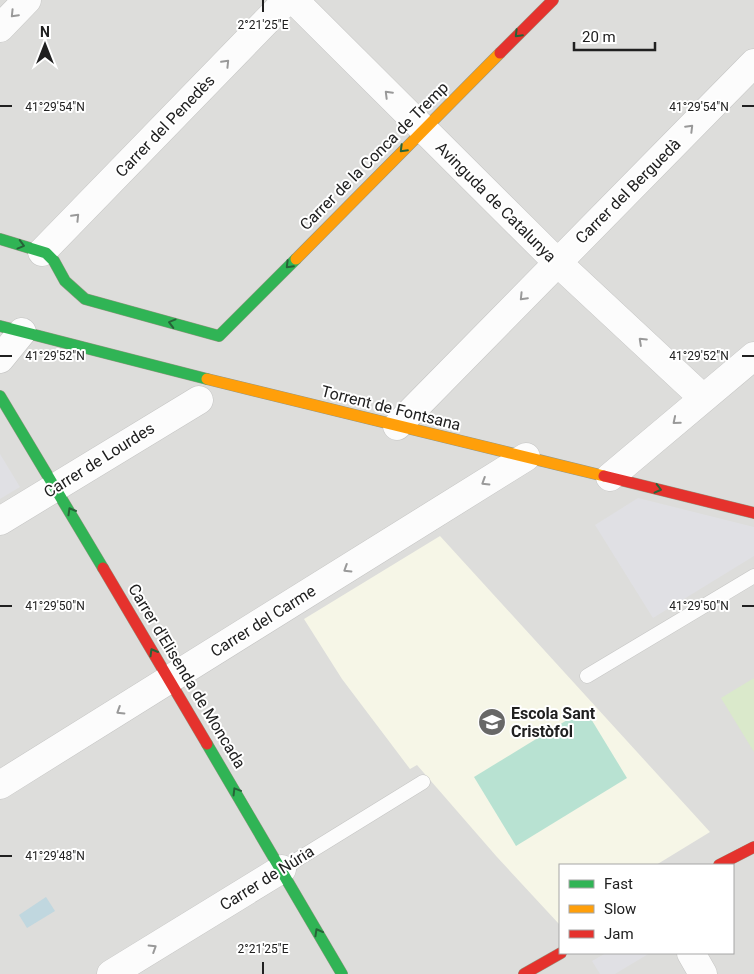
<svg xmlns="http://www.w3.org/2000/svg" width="754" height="974" font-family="Roboto,sans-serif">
<rect width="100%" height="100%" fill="#eeedea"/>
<path fill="#dddddb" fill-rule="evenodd" d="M0,0H754V974H0ZM560,865H733V953H560Z"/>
<path fill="#f6f6e7" d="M440,536L710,832L656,865H560L559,924L497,857L417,765L410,769L342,679L304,619Z"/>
<path fill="#dae9cb" d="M754,678V752L721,698Z"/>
<path fill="#b8e2d2" d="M585,709L627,778L516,846L474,777Z"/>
<path fill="#e0e0e4" d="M0,454L20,487L0,499Z
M638,498L754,527V556L653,618L595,525Z
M606,953H650L615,974H600L592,961Z"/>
<path fill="#c0d7df" d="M46,897L55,911L27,928L19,915Z"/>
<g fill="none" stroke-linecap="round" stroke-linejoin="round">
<g stroke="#c5c5c4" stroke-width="15">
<path id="lane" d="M587,676L754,576
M282,869L423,782"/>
</g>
<g stroke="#c5c5c4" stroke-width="29">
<path id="street" d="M294,0L557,262L703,398
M0,28L27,0
M42,252L287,0
M0,359L22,332
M397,426L754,63
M610,477L754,356
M0,521L199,400
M0,785L526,457
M691,953L703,974
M111,974L282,869"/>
</g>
<g stroke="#959783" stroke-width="12">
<path id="fast" d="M0,239L46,253L54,261L65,281L85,299L219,336L296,259
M0,326L207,379
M0,396L103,568
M207,744L342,974"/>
</g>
<g stroke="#959783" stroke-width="12">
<path id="slow" d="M296,259L500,53
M207,379L604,476"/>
</g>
<g stroke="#959783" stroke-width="12">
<path id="jam" d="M500,53L553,0
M604,476L754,513
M103,568L207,744
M719,865L754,847
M524,974L561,953"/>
</g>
<use href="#lane" stroke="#fcfcfc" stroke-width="14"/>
<use href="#street" stroke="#fcfcfc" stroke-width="28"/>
<use href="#fast" stroke="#30b455" stroke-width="11"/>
<use href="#slow" stroke="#ff9f0a" stroke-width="11"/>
<use href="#jam" stroke="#e5322d" stroke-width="11"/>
</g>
<defs><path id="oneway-chevron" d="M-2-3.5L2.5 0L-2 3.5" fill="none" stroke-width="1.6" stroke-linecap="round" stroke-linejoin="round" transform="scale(1.25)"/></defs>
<g stroke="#999">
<use href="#oneway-chevron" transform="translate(14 14) rotate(134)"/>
<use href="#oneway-chevron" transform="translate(226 63) rotate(-46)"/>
<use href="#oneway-chevron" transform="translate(388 94) rotate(-135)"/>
<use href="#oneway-chevron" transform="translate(690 128) rotate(-45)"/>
<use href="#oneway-chevron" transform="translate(76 217) rotate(-46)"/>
<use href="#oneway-chevron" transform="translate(523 297) rotate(134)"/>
<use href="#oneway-chevron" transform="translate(642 341) rotate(-137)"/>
<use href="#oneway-chevron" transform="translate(676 421) rotate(140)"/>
<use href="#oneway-chevron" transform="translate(485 482) rotate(148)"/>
<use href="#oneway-chevron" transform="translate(347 569) rotate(148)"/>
<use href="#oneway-chevron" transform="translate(120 711) rotate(148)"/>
<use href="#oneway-chevron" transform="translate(153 948) rotate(-32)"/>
</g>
<g stroke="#276338">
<use href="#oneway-chevron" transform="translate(518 34) rotate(135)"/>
<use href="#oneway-chevron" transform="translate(403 149) rotate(135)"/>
<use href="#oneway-chevron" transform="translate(21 245) rotate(15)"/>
<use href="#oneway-chevron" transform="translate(289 265) rotate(135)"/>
<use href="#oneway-chevron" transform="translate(172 323) rotate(-165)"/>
<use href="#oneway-chevron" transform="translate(658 489) rotate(14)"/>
<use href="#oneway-chevron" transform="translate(71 511) rotate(-120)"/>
<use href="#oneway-chevron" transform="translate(153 652) rotate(-120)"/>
<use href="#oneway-chevron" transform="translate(236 791) rotate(-121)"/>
<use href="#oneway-chevron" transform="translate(318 932) rotate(-119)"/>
</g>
<path fill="none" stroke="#202020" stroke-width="2" d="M263,0V12M0,106H12M742,106H754M0,356H12M742,356H754M0,606H12M742,606H754M0,856H12M263,962V974"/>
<defs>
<g id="school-disc" transform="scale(1.4375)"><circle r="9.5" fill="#686867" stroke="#fff"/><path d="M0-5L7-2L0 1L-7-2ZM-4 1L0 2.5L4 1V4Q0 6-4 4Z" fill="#fff"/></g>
</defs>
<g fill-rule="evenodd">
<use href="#school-disc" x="492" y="722"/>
</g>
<g text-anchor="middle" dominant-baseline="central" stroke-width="4" stroke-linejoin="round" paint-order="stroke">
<g font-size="16" fill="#202020" stroke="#fff">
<text transform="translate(165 126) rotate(-46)">Carrer del Penedès</text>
<text transform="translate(374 156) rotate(-45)">Carrer de la Conca de Tremp</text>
<text transform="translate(628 191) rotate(-45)">Carrer del Berguedà</text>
<text transform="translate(496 202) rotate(45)">Avinguda de Catalunya</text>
<text transform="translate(391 408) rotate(14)">Torrent de Fontsana</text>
<text transform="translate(99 460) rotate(-32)">Carrer de Lourdes</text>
<text transform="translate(263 621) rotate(-32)">Carrer del Carme</text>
<text transform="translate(187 676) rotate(59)">Carrer d'Elisenda de Moncada</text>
<text transform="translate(267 878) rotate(-32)">Carrer de Núria</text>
</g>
<g font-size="16" font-weight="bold" fill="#202020" stroke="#fff" text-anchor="start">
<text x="511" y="713">Escola Sant<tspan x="511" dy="18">Cristòfol</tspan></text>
</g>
</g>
<g font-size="12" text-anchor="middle" fill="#202020" stroke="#fff" stroke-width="4" stroke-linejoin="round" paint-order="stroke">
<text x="263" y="29">2°21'25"E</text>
<text x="55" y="111">41°29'54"N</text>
<text x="699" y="111">41°29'54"N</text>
<text x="55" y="360">41°29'52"N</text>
<text x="699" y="360">41°29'52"N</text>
<text x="55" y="610">41°29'50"N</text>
<text x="699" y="610">41°29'50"N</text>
<text x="55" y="860">41°29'48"N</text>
<text x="263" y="953">2°21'25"E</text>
</g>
<rect x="559" y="864" width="175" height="90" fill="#ffffff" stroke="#a6a6a6"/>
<rect x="569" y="880" width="25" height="8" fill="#30b455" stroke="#a6a6a6"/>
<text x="604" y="889" font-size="15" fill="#202020">Fast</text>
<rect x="569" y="905" width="25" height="8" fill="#ff9f0a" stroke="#a6a6a6"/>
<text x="604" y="914" font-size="15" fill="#202020">Slow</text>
<rect x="569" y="930" width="25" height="8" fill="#e5322d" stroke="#a6a6a6"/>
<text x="604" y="939" font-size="15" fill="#202020">Jam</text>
<g transform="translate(45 45)" stroke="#ffffff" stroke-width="4" paint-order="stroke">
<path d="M0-4L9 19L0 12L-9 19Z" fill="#202020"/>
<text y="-8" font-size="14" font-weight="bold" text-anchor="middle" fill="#202020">N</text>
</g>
<path d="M574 42v8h81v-8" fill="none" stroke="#202020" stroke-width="2.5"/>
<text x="582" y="42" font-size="15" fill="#202020" stroke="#ffffff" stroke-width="4" paint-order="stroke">20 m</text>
</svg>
